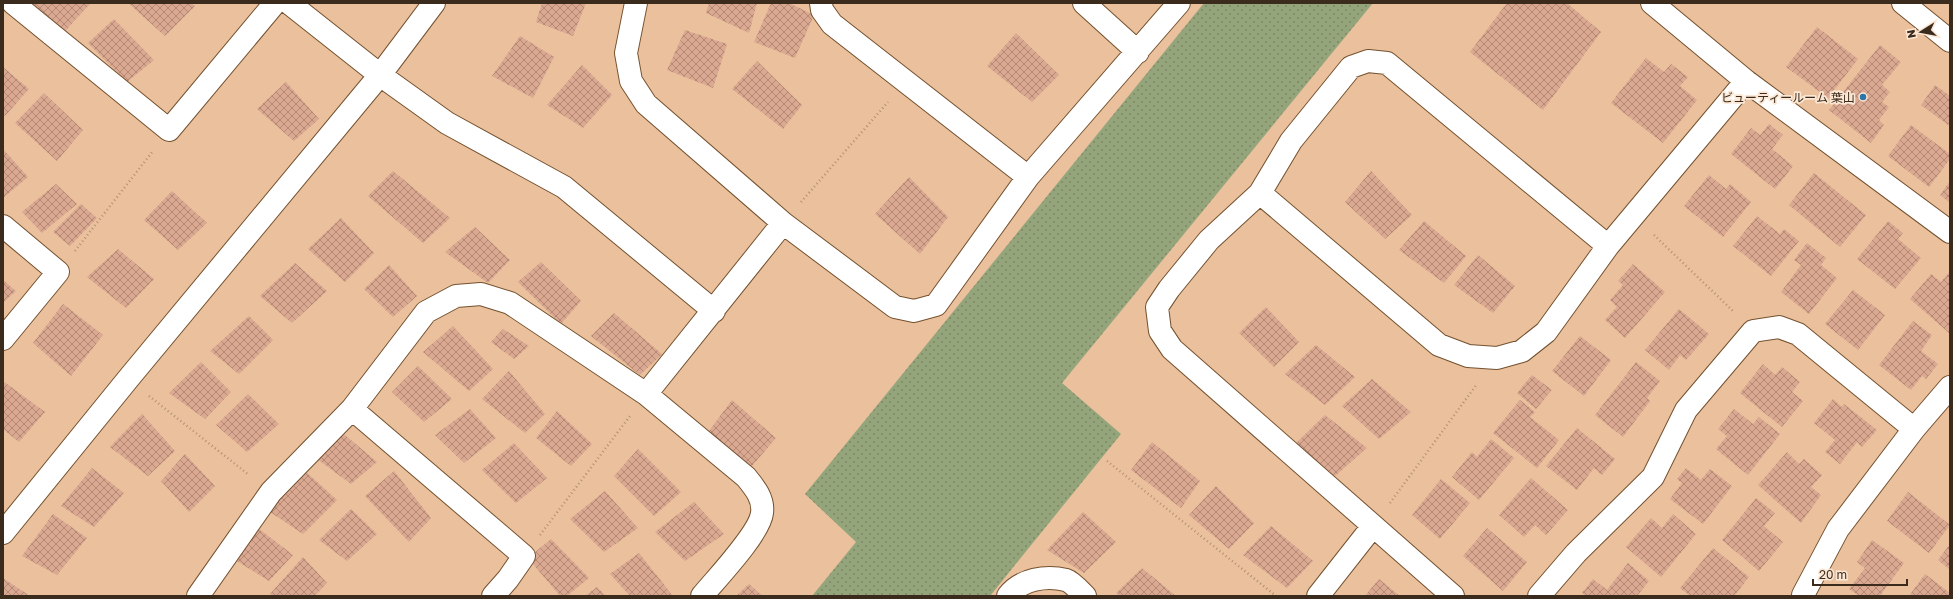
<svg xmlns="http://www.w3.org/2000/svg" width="1953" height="599" font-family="'Golos Text','Noto Sans JP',sans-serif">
<defs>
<pattern id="park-dots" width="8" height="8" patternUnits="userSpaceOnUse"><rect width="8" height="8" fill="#95a57b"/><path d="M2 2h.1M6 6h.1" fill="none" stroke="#7b8764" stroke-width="1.8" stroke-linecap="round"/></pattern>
<pattern id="building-cross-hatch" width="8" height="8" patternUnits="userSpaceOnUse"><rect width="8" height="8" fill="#dba892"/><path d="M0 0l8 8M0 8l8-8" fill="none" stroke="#b38976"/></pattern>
</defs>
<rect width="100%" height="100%" fill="#eac19c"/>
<path fill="url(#park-dots)" d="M1204,3H1373L1062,383L1121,434L990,596H812L856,542L805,494Z"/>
<path fill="url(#building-cross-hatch)" d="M32,3H91L63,33Z
M128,3H191L195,6L165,36Z
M542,3H586L573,36L536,22Z
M709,3H757L749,33L706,13Z
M771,3H789L814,15L795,58L754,42Z
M1507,3H1567L1601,32L1543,110L1470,52Z
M114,19L154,60L127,82L88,43Z
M1817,27L1858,59L1828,98L1786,67Z
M685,30L727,44L713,88L667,70Z
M1016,33L1059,75L1032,102L987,66Z
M520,36L554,57L533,98L492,76Z
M1880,45L1901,62L1882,85L1890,92L1882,102L1889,107L1879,120L1884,125L1871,143L1829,110Z
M1646,58L1664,72L1671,64L1688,77L1680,86L1697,100L1663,143L1611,103Z
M757,61L802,105L783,129L732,89Z
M582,65L612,95L583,128L547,105Z
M3,67L29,89L5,116L3,114Z
M286,82L319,119L294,141L257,109Z
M1935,85L1950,96V121L1948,125L1921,105Z
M44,93L83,130L57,161L15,123Z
M1769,124L1783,135L1772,149L1793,166L1775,189L1731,154L1751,128L1760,135Z
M1911,125L1950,154V159L1929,187L1888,156Z
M3,149L28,177L3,198Z
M393,171L450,218L423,243L368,196Z
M1371,171L1412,215L1385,239L1345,202Z
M1814,173L1866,215L1840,247L1789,205Z
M1709,175L1726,189L1730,184L1751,202L1723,237L1684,206Z
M909,177L948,217L920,254L875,214Z
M1950,181V203L1940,195Z
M56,184L77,204L42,233L22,212Z
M172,191L207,223L178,250L144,220Z
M81,204L97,218L70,246L53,232Z
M1757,216L1780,234L1784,229L1799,241L1771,276L1733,246Z
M341,218L374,253L345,282L308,249Z
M1424,221L1466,256L1444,283L1399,250Z
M1888,221L1903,233L1898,239L1921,258L1895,289L1857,259Z
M475,227L510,260L488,283L445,252Z
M1807,243L1826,258L1821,265L1837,278L1809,314L1781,292L1801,265L1794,260Z
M118,249L154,279L126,308L87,277Z
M1478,255L1515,286L1493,313L1454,285Z
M541,262L581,301L561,324L518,282Z
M295,263L327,291L292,323L260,296Z
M1633,264L1665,292L1625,338L1605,320L1617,307L1610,300L1623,285L1618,281Z
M389,265L417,296L393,317L364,289Z
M1950,271V331L1949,333L1910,299L1931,274L1941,282Z
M3,280L16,291L3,303Z
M1853,290L1885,315L1858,350L1825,324Z
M63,304L103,335L71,376L33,343Z
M1266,307L1299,342L1274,367L1239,333Z
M1679,309L1709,334L1686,360L1680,355L1669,370L1645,350Z
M614,313L662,354L640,375L591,336Z
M249,316L273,340L239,374L210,351Z
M1913,321L1932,335L1921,351L1938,364L1926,379L1922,376L1911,390L1879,365Z
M453,326L493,369L469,391L423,352Z
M503,329L529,346L514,359L491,342Z
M1580,336L1611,360L1584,396L1552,371Z
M1316,345L1355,377L1325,405L1285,374Z
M201,362L231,392L205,419L169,393Z
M1636,362L1660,381L1647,398L1650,401L1623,437L1595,415Z
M1763,364L1775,375L1782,367L1800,382L1792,392L1803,401L1782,427L1740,393Z
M418,366L452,399L424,422L392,392Z
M509,371L545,414L525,433L482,399Z
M1532,375L1552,390L1536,409L1517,393Z
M1372,379L1411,412L1379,439L1342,406Z
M3,381L45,412L19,442L3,429Z
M248,394L279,424L247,452L216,425Z
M1833,399L1842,407L1844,404L1877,430L1862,447L1857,442L1840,464L1825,452L1835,440L1814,423Z
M732,400L776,438L751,467L706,435Z
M1520,400L1535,412L1530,417L1559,440L1537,468L1493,433Z
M470,409L496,438L464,463L435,435Z
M1734,409L1753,424L1759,417L1780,434L1748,475L1716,449L1727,436L1718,429Z
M557,411L592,444L571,466L536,438Z
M142,414L175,451L148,476L110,447Z
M1325,415L1367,448L1335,476L1295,444Z
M1577,428L1615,459L1602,475L1594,468L1577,490L1546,466Z
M339,430L377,462L351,484L313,456Z
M1491,439L1514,458L1479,500L1452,477L1472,452L1477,457Z
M1152,442L1200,481L1181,508L1131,470Z
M514,443L547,478L516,503L482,470Z
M638,449L681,492L654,516L614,476Z
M1787,452L1799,464L1804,459L1822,475L1811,487L1821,495L1801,523L1758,485Z
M185,454L215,486L189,512L161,481Z
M92,468L124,493L94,527L61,506Z
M1686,468L1701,480L1710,469L1732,486L1703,524L1670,499L1682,483L1677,479Z
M304,470L337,500L303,534L267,510Z
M394,471L431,518L409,542L365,496Z
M1531,478L1568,510L1546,535L1535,525L1524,537L1499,515Z
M1441,479L1470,503L1440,539L1412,515Z
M1216,486L1254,523L1229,549L1189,515Z
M605,491L638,528L604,552L570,519Z
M1908,492L1950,525L1929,553L1887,521Z
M1756,498L1775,513L1764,526L1783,542L1759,571L1722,540Z
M694,502L724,534L685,561L655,532Z
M351,509L377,534L347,561L319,540Z
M1083,512L1116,542L1084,573L1047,550Z
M53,514L87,538L57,575L22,556Z
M1673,514L1696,534L1661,577L1626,547L1651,518L1662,528Z
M254,525L293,555L269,581L229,556Z
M1271,526L1313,561L1287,588L1243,555Z
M1487,528L1527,562L1503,591L1463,556Z
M551,539L589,578L567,596H560L528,558Z
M1872,540L1904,563L1880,596H1859L1849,589L1865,568L1857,562Z
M1950,544V570L1938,560Z
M1713,548L1749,577L1734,596H1690L1680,588Z
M639,553L673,596H630L610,574Z
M303,557L327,583L315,596H273L270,594Z
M1628,563L1649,581L1637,596H1586L1582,593L1593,579L1607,590Z
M1142,568L1176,596H1120L1116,593Z
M1925,574L1950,593V596H1909Z
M3,578L30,596H3Z
M1379,579L1400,596H1365Z
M749,584L763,596H736Z
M597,587L606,596H585Z"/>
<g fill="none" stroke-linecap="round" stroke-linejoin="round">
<g stroke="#74512f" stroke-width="24">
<path id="minor" d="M13,3L169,130L275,3
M289,3L380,75L447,123L564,187L714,311
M636,3L626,53L631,81L646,104L783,223L895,307L914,311L936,305L1028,177L1179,3
M821,3L822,10L832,24L1028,177
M1084,3L1138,52
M1652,3L1746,81L1950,232
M1903,3L1950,41
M1260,193L1439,345L1468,356L1497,358L1522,351L1546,332L1608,246L1746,81
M3,226L58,272L3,339
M646,394L783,223
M352,409L524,556L508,579L493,596
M3,533L128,379L380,75L434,3
M1803,595L1838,529L1914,429L1950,387
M198,596L271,492L352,409L426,312L456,296L481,294L510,303L646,394L746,477C755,488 764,499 762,513C760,533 716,579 702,596
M1008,596C1021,579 1046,575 1066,580C1072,582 1080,591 1085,596
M1318,596L1373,526
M1453,596L1172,349L1160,331L1157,307L1169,289L1209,240L1260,193L1291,141L1351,67L1368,61L1387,63L1608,246
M1539,596L1576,553L1653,477L1686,410L1753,331L1779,327L1798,334L1914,429"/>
</g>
<path stroke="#b19073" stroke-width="2.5" stroke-dasharray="1 3" stroke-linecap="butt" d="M801,202L888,102
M1654,235L1734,312
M75,251L153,151
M149,396L249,475
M1107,461L1276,596
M1390,503L1477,384
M540,535L630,416"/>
<use href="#minor" stroke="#fff" stroke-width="22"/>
</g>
<circle fill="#2d74a8" stroke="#fce7d4" stroke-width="1.5" cx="1863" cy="97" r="4"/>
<g text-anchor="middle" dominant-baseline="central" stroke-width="3.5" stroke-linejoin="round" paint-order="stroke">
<g font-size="12" fill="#3b2b1c" stroke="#fce7d4" text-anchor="end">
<text x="1855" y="97">ビューティールーム 葉山</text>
</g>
</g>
<rect width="1953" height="599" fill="none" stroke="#3b2b1c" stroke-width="8"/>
<g transform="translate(1921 32) rotate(259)" stroke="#fce7d4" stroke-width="3" paint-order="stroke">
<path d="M0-3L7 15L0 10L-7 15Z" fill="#3b2b1c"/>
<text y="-6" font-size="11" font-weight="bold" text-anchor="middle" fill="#3b2b1c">N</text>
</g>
<path d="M1813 579v6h94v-6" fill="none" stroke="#3b2b1c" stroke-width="2"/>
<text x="1819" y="579" font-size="12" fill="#3b2b1c" stroke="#fce7d4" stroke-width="3" paint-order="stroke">20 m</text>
</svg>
